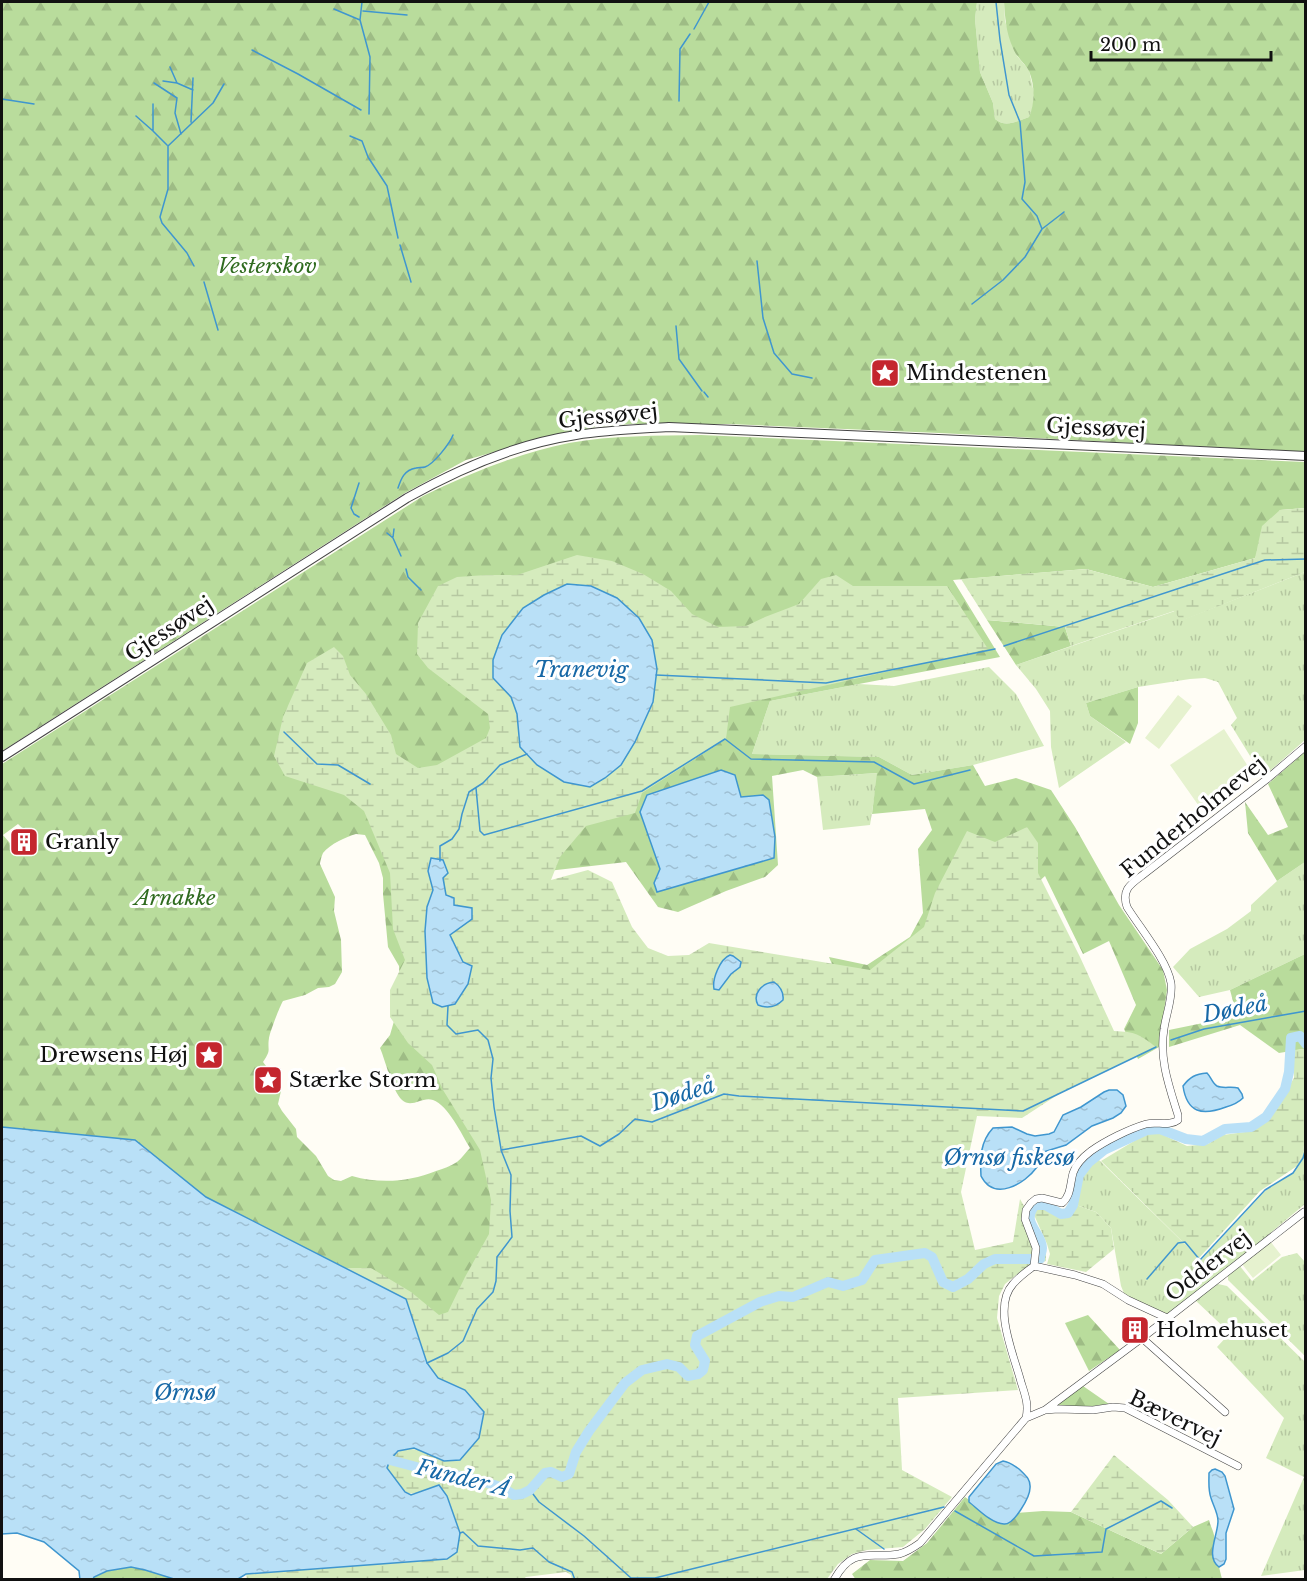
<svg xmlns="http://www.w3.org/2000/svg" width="1307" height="1581" font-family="'Libre Baskerville',serif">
<defs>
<pattern id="grass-tufts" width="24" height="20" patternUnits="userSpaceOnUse" patternTransform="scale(1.5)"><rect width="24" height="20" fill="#d5ebbd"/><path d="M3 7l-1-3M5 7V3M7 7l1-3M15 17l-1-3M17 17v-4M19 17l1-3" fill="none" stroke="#b6c8a1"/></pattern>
<pattern id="forest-firs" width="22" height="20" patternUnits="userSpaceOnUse" patternTransform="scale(1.5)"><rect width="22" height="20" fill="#b9dc9c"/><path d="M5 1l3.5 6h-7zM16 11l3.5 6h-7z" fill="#9ebc85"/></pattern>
<pattern id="wetland-marsh" width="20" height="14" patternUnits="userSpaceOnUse" patternTransform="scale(1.5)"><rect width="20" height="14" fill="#d5ebbd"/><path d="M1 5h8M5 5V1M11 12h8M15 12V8" fill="none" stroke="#b6c8a1"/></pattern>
<pattern id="water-ripples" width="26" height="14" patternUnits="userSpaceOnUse" patternTransform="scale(1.5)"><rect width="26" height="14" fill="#b9e0f7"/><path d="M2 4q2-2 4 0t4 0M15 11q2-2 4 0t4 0" fill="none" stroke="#9ebfd3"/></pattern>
</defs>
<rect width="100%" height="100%" fill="#fffdf5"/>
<path fill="url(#grass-tufts)" d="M977,2H1004L1005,21L1017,56L1029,70L1034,93L1033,108L1029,117C1017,121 1006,128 995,119L993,103L980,72L975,19Z
M1305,572V740L1263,777L1231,725L1237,718L1218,682L1205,678L1190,679L1138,687L1086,703L1090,716L1126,742L1059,788L1051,747L1050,711L1036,689L1016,665L1175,611L1182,620Z
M989,667L1016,694L1044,746L973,765L912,775L879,757L752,754L770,701L859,684L894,686Z
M878,773L870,825L823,830L817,777Z
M1305,862V954L1230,990L1199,997L1173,967L1190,949L1227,929L1251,911V905L1277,881Z
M1305,1138V1204L1231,1266L1167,1315L1126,1298L1121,1286L1111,1228L1096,1212L1076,1205L1080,1177L1097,1158L1201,1260L1266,1190L1294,1172L1303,1153Z
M1297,1253L1305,1262V1356L1228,1280V1275L1239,1265L1252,1281L1282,1257Z
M1218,1284L1227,1286L1305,1362V1570L1261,1576L1304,1477L1266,1458L1284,1418L1217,1347L1230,1333L1195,1300Z"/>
<path fill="url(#forest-firs)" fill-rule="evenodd" d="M2,2H977L975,19L980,72L993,103L995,119C1006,128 1017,121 1029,117C1035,103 1035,86 1029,71C1025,63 1016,57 1013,48C1006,33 1005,17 1004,2H1305V452L939,433L729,424H632L596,427L543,438L466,460L405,493L2,751Z
M701,435L1305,462V508L1280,510L1255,558L1153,587L1086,569L953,580L1000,657L770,701L752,754L879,757L912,775L973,765L985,786L1016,778L1051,790L1075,827L1119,905L1163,970L1167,990L1159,1047L1138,1059L1124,1029L1136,1005L1109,941L1083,954L1045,876L1001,916L843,991L829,957L867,965L910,937L923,913L918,849L932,830L925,809L872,814L877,773L817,777L803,770L772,776L778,865L765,877L726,891L678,912L658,907L626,862L522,874L497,1355L405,1299L206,1197L135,1141L2,1127V764L423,496C470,473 517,454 569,443C612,435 657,436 701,435ZM763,795L654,883L660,869L741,797ZM18,824L36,841L21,856L3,835ZM356,834L365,835L379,863L383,878V894L388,947L399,966L401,997L390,1035L380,1048C386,1062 392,1090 402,1100C412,1109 422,1096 433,1100C448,1105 462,1135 470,1148C466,1152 462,1158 457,1162C451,1166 443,1169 436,1171C409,1182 380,1184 352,1176L341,1181L334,1180L328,1176L316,1156L297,1137L296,1129L282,1111L278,1104L281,1091L276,1079L263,1062C272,1049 267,1051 269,1038C270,1032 279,1008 283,1001L305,995L318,988L329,987L335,984L342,972L341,940L334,911L335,897L320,864C320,862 322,855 323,853C330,844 346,837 356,834ZM432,859L442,860L433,1002L427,978L425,931Z
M987,620L1065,627L1071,646L1016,665Z
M1138,687V723L1130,744L1090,716L1086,703Z
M1305,752V862L1277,881L1248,833L1245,802L1268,835L1288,827L1268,784Z
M1305,954V1051L1303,1049L1279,1053L1240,1025L1169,1047V1030L1237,1016L1230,990Z
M1088,1315L1120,1350L1089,1371L1065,1323Z
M1083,1386L1109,1404L1085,1407L1057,1405Z
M965,1497L1005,1524L1015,1513L1043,1511L1071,1512L1161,1554L1193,1527L1209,1520C1210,1525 1213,1530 1214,1535C1216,1546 1208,1559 1219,1567L1222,1579L856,1580L852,1574L870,1560L903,1561L927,1543Z
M131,1567L145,1570L174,1579L93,1580L94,1577L107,1571Z"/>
<path fill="url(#wetland-marsh)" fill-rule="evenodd" d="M1305,508V572L1181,621L1174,611L1071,646L1065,627L987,620L961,579L1086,569L1153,587L1255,558L1262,526L1280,510Z
M577,555L612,561L643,574L671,591L692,614L718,627L746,626L765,617L799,604L821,579L836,575L853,586H947L988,649L730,707L726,739L642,793L635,813L586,826L560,857L551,880L588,870L612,882L632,927L648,948L668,956L689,955L709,943L870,970L924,927L935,893L967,831L995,842L1027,827L1038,843V873L1080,957L1114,1031C1136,1032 1139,1034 1156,1047L1059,1094L1022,1118L977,1116L961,1192L975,1250L1013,1242L1020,1199L1046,1245V1261L1025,1268L1005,1284L999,1296L997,1318L1018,1390L898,1398L902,1470L952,1497L925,1529L903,1547L867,1550L852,1554L838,1564L827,1579L572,1580L571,1575L566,1572L526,1577L522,1580H247L246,1574L447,1559L457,1552L460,1533L447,1496L439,1486C403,1498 409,1498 387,1468C400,1437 421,1451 444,1461L465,1390L438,1378L427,1363L405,1299L344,1268H371L411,1292L439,1315L448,1312L465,1277L489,1234L491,1200L480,1150L443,1090L432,1065L408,1043L390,1017V990L405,960L393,929L390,873L364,811L344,795L285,776L274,756L283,717L307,663L334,647L343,656L350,675L366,694L391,735L396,754L418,768L437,765L486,738L490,728L488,714L428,668L417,654L418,623L438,586L457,577L486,575H517ZM567,584L621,765L605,778L590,787L520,747L517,714L511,697L523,608L544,595ZM431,859L442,860L446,895L454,906L471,908L472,920L450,934L463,962L433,1002L427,978L425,931L427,907L433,890Z
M1303,1049L1306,1051L1305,1138L1303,1153L1297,1166L1260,1191L1199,1258L1101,1161L1149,1132H1157L1187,1146L1208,1144L1223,1135L1245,1132L1260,1125L1271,1115L1294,1078V1050Z
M1076,1205L1096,1212L1111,1228L1114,1249L1086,1272L1047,1264L1050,1254L1047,1244L1035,1217V1212L1037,1209C1055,1207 1063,1230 1076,1205Z
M1114,1455L1168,1500L1193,1527L1161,1554L1071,1512Z"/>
<path fill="#e6f2cf" d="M1178,695L1192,706L1159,749L1145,738Z
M1224,729L1253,774L1201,809L1170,765Z
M1270,1241L1281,1255L1253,1278L1242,1264Z"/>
<path fill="url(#water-ripples)" stroke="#3f96cf" stroke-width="1.5" d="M567,584L591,586L617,598L639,618L652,640L657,669L653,702L635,742L621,765L605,778L590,787L564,782L537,765L520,747L517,714L511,697L493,678V660L502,635L523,608L544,595Z
M721,770L735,775L741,797L763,795L769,800L775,837L774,858L657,892L654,883L660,869L640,812L647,795Z
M431,858L443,860L448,873L443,878L446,895L454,898V905L472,908V919L450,935L463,962L472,966L468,984L455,1004L442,1007L433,1003L427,978L425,931L427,907L433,890L428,871Z
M730,955L733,956L741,962L740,967L731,974L719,990L714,989C712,979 720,959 730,955Z
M774,982C781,987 784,992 783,1000C776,1007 768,1009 758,1005C752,994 762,983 774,982Z
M1207,1073C1211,1077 1212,1083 1217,1086C1223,1089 1231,1086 1238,1088L1242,1094L1243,1098C1238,1103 1233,1105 1226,1107C1202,1116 1187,1113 1183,1086C1190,1077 1195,1074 1207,1073Z
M1109,1090H1117L1123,1095L1126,1106L1121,1113L1113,1118L1092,1126L1066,1145L1040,1153C1039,1158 1039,1163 1037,1167C1025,1184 994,1202 981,1176C980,1158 980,1142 993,1128L1012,1127L1027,1134L1035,1136L1049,1134L1054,1132L1063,1115L1081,1107L1104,1092Z
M2,1127L135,1140L206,1197L406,1299L427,1363L438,1378L465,1390L484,1412L479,1438L460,1460L444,1461L414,1448L398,1451L390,1460L387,1468L405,1492L411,1495L439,1485L447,1496L460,1533L457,1552L447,1559L246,1574L238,1579H174L145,1570L131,1567L107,1571L94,1577L93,1579L80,1580L79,1571L44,1542L17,1533L2,1534Z
M1003,1461C1010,1462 1013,1465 1019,1469C1025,1475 1031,1479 1030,1488C1030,1497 1014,1525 1004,1524C992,1524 978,1509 969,1502V1497L996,1464Z
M1215,1469L1222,1472L1225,1476L1234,1509L1226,1533V1559L1224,1564L1219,1567C1205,1557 1218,1535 1218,1521C1218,1513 1213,1505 1211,1498C1208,1490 1209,1482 1209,1473L1212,1470Z"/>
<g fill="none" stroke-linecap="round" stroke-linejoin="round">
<path stroke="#3f96cf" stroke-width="1.5" d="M362,2L360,20L370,57L369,114
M996,2L1000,40L1009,95L1020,122L1025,182L1022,199L1037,216L1042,229
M334,9L360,20
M363,11L407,15
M694,29L709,2
M252,50L298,74L361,110
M170,67L177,83
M163,81L177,83L193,90
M154,83L177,98L175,113L181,134
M2,99L34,104
M679,101L680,49L690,34
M153,104V131L167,145
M136,116L153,131
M191,122L193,78
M350,136L362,141L368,157L387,186L398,238
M400,245L411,282
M757,261L763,318L774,353L792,374L812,378
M194,266L187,253L162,223L160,217L168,189V146L213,103L224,84
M204,282L218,330
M972,304L1003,280L1025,257L1042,229L1064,212
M676,326L679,359L702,391
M704,392L708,397
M359,483L351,508L354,514L359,517
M398,488C401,479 404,470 416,468C419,467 422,468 425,467C434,464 450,443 453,435
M387,533L393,538L401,556
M393,537L394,529
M406,569L408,577L421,590
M1004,646L1265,560L1306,559
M656,675L826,683L995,649
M284,732L317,764L338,765L370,784
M476,788L480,831L484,835L642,791L725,739L751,759L874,762L914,784L970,770
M440,861V846L452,839L459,829L462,814L469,792L483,783L500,765L527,754
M448,1006L447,1025L456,1034L478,1030L488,1040L493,1059L491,1078L494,1107L501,1149
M1171,1040L1204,1029L1306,1011
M1147,1279L1178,1243L1185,1242L1200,1260L1265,1190L1293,1173L1303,1158L1306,1148
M427,1363L448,1353L463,1341L477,1309L493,1292L496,1281L497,1257L512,1237L510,1211L511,1175L501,1150L581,1136L600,1146L619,1134L635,1119L652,1122L724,1094L739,1096L1023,1111L1156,1047
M530,1490L539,1502L584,1536L631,1578H655L944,1507
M955,1511L1034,1556L1102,1552L1106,1529L1161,1501L1172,1508
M856,1529L884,1549
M460,1533L463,1532L478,1546L520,1550L533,1548L549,1562L572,1572L575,1580"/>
<path stroke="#b9e0f7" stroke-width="10" d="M390,1460L439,1473L467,1477L501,1487L514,1495L522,1494L530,1490L545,1473L551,1472L562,1477L569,1474L576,1452L589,1431L625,1383L642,1370L667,1364L679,1367L688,1376L698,1374L703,1370L705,1361L695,1345L697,1336L760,1302L779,1296L793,1297L828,1282L843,1286L862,1280L875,1260L925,1253L932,1257L943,1282L953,1287L968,1279L984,1264L995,1259H1040C1040,1255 1042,1252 1042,1248C1042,1232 1020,1223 1035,1205H1045L1061,1214L1068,1213L1073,1205L1079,1175L1089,1162L1104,1150L1147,1130L1160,1129L1186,1139L1203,1141L1225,1129L1251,1127L1266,1117L1285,1089L1289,1072L1291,1038L1300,1036L1306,1044"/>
<g stroke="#444" stroke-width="8">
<path id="minor" d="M1034,1266L1075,1275L1103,1284L1128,1300L1167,1318
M1142,1338L1225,1412
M1045,1410L1142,1338L1304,1212
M1026,1418L1045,1410L1058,1409L1093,1410L1113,1407L1125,1408L1238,1466
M834,1580C853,1545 870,1559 899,1554C907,1552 913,1548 920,1543L1026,1418C1029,1404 1025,1395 1021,1382C1014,1355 992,1307 1013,1284C1019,1277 1027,1271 1034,1266L1036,1248L1025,1219L1026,1210L1031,1203L1036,1199L1042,1198L1062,1203C1071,1196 1070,1184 1073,1173C1076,1164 1083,1157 1091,1151C1105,1141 1129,1129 1146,1124C1157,1121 1169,1127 1178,1120V1115C1169,1086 1159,1059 1164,1029C1166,1014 1173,998 1171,983C1167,960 1140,928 1127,907C1121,889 1131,884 1144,874L1267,779L1306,746"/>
</g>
<g stroke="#444" stroke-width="10">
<path id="tertiary" d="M2,757L407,498C460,468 516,444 576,435C607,430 638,429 669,427L1138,448L1306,456"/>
</g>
<use href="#minor" stroke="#fff" stroke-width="7"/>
<use href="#tertiary" stroke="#fff" stroke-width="8"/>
<path stroke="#c4262e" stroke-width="1.5" d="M1304,1580L1306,1579"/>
</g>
<defs>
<g id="sight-square" transform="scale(1.5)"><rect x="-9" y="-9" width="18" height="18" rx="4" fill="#c4262e" stroke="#fff"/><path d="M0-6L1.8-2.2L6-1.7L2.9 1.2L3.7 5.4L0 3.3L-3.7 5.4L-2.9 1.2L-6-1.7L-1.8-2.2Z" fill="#fff"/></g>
<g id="building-square" transform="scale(1.5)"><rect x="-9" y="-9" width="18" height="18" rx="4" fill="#c4262e" stroke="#fff"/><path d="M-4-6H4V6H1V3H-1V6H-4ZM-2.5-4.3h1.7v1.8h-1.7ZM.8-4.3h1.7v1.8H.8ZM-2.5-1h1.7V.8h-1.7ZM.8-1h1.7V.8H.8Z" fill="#fff"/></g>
</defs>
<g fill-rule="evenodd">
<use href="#sight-square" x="885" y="373"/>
<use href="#building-square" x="24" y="842"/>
<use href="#sight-square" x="209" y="1055"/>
<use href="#sight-square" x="268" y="1080"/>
<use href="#building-square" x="1135" y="1330"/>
</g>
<g text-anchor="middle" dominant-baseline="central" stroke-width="6" stroke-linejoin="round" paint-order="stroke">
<g font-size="21" font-style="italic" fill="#2f6b1f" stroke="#fff">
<text x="267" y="266">Vesterskov</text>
<text x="175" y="898">Arnakke</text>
</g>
<g font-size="21" fill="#111" stroke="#fff" text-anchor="start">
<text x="906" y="373">Mindestenen</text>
<text x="45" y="842">Granly</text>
<text x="188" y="1055" text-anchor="end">Drewsens Høj</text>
<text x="289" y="1080">Stærke Storm</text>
<text x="1156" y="1330">Holmehuset</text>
</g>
<g font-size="21" fill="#111" stroke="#fff">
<text transform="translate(608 416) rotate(-6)">Gjessøvej</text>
<text transform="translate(1096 428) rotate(3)">Gjessøvej</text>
<text transform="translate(169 629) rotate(-33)">Gjessøvej</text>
<text transform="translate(1193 817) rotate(-39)">Funderholmevej</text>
<text transform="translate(1208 1266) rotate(-38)">Oddervej</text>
<text transform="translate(1175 1418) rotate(26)">Bævervej</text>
</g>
<g font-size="22" font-style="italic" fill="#1768a6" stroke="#fff">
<text x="581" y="669">Tranevig</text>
<text transform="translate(1235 1009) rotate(-11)">Dødeå</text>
<text transform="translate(683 1094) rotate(-18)">Dødeå</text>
<text x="1009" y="1157">Ørnsø fiskesø</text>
<text x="185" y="1392">Ørnsø</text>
<text transform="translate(463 1478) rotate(14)">Funder Å</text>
</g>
</g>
<rect width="1307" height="1581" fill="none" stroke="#111111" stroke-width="6"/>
<path d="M1091 51v9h180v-9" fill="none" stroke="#111111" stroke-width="3"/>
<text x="1100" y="51" font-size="18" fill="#111111" stroke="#ffffff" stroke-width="4.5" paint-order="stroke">200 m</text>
</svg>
